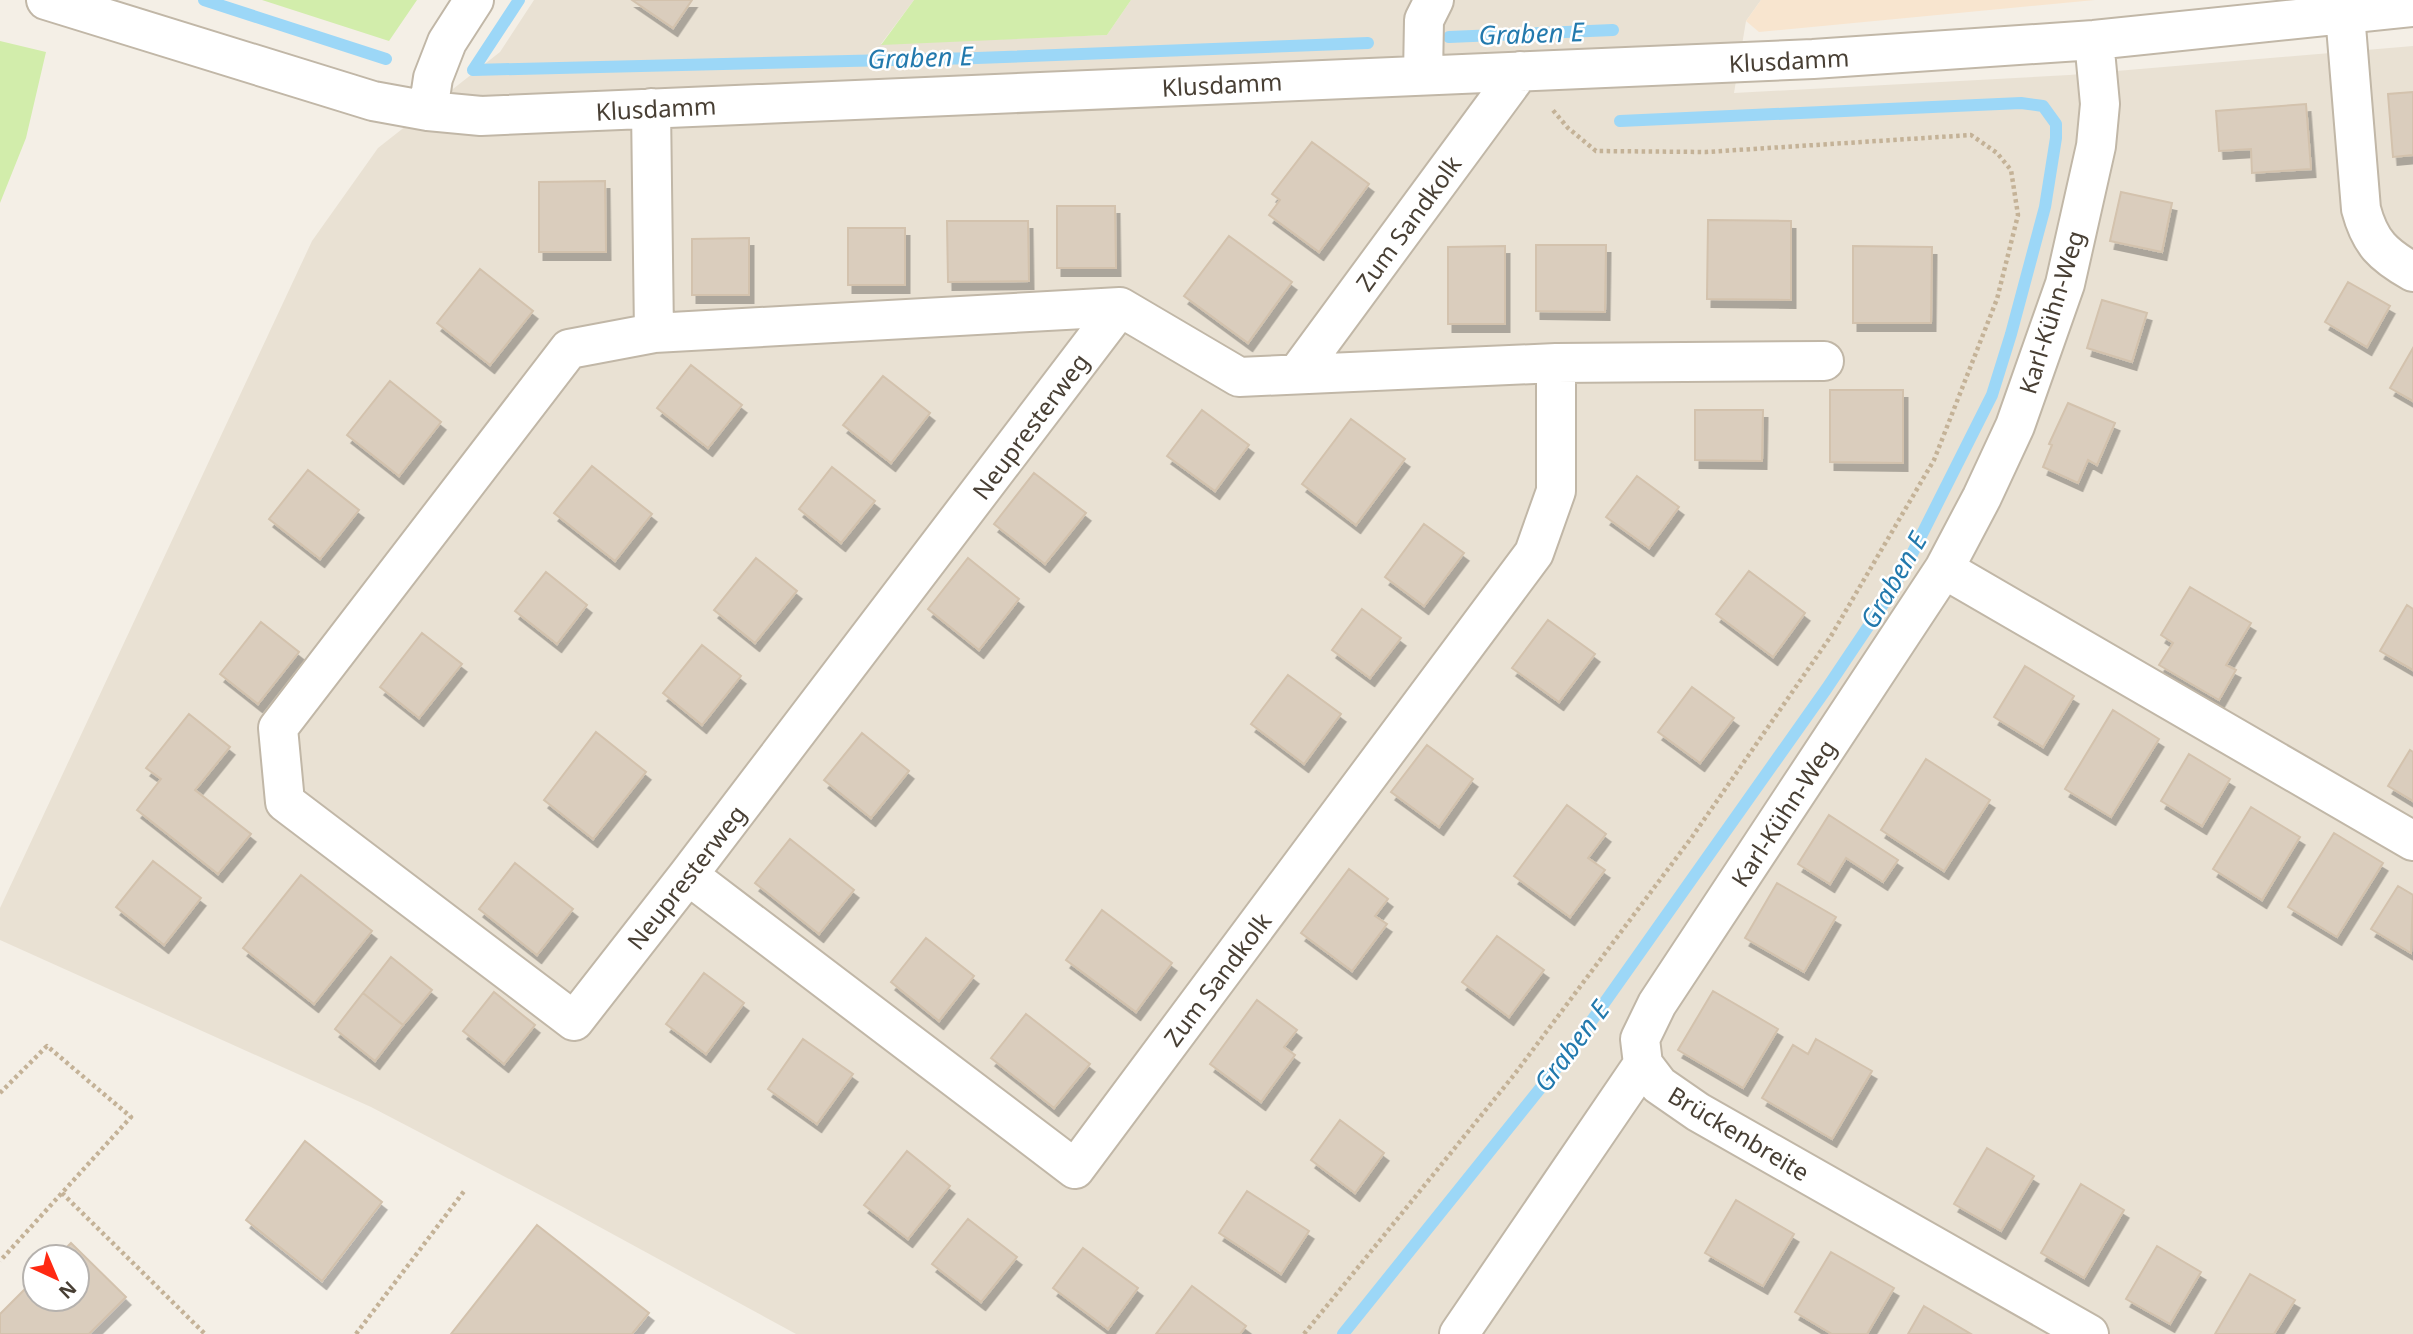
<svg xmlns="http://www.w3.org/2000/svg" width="2413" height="1334" font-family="'Noto Sans',sans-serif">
<defs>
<filter id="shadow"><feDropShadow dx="4.5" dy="8" stdDeviation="0" flood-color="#0004"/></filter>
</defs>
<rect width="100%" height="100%" fill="#f4efe6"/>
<path fill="#e9e1d3" d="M534,0H914L881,44L1107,35L1131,0H1761L1746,21L1734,93L2069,75L2413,46V1334H796L563,1207L371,1107L0,940V908L312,241L378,148L500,52Z"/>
<path fill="#f8e5cf" d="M1761,0H2095L1759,32L1746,21Z"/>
<path fill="#d2edab" d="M262,0H417L389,41Z
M914,0H1131L1107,35L881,45Z
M0,41L46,52L26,138L0,203Z"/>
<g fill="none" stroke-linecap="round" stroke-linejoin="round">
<path stroke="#9cd7f7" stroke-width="12" d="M204,0L386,59
M1449,37L1613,30
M473,70L977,58L1368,43
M473,70L519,0
M1343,1334L1571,1050L1827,688L1886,600L1912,554L1992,395L2011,334L2045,207L2056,138V124L2043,106L2021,103L1620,121"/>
</g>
<path fill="#dacdbd" stroke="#d3c2ad" stroke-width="2" filter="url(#shadow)" d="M632,0H692L673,28Z
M2413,92V155L2393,157L2388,94Z
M2306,104L2311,169L2252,173L2251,149L2219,151L2216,111Z
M1312,142L1369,184L1319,252L1269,215L1280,200L1272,194Z
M605,181L606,252H539V182Z
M2121,192L2172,203L2162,252L2110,241Z
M1057,206H1115L1116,268H1057Z
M1708,220L1791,221V300L1707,299Z
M947,221H1028L1029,281L948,282Z
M848,228H905V285H848Z
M1229,236L1292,282L1248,343L1184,296Z
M749,238V295H692V239Z
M1536,245H1606L1605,312L1536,311Z
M1505,246V324H1448V247Z
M1853,246L1932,247L1931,323H1853Z
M480,269L533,311L490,365L437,323Z
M2348,282L2390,306L2367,347L2325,322Z
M2102,300L2147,313L2132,362L2087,348Z
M2413,348V401L2390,388Z
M691,365L742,405L708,448L657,408Z
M883,376L930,413L891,463L843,425Z
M390,381L441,422L399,476L347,435Z
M1830,390H1903V463L1830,462Z
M2068,403L2115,423L2097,465L2088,460L2078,483L2043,467L2052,445L2049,444Z
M1202,410L1249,445L1215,491L1167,456Z
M1695,410H1763L1762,461L1695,460Z
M1351,419L1405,459L1356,525L1302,484Z
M592,466L652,514L615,561L554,513Z
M832,467L875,501L841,543L799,509Z
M308,470L359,510L320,559L269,519Z
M1034,473L1086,513L1045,564L994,524Z
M1637,476L1679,507L1649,548L1606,517Z
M1424,524L1464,553L1424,606L1385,577Z
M756,558L797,591L755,643L714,610Z
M968,558L1019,599L979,650L928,609Z
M1749,571L1805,613L1773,657L1716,614Z
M546,572L587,605L557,644L515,611Z
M2190,587L2251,623L2226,665L2236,670L2219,700L2159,665L2173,643L2161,635Z
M2407,605L2413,609V670L2380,651Z
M1362,609L1401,638L1370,678L1332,650Z
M1548,620L1595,654L1559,702L1512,668Z
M261,622L299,652L258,704L220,674Z
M422,633L462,664L419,718L380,687Z
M702,645L741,676L702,725L663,693Z
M2025,666L2074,696L2043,747L1994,717Z
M1288,675L1341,714L1304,764L1251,724Z
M1692,687L1734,718L1700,763L1658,732Z
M2113,710L2159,739L2111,817L2065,789Z
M189,714L230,747L195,790L251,834L218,874L137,810L161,779L146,768Z
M596,732L646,772L593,839L544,800Z
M862,733L909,771L871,818L824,780Z
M1427,745L1473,779L1439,827L1391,792Z
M2410,750L2413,752V801L2388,786Z
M2189,754L2230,779L2202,826L2161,801Z
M1926,759L1990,800L1944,871L1881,830Z
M1567,805L1606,834L1588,858L1605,870L1570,917L1514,876Z
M2251,807L2300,837L2262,900L2213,869Z
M1829,815L1898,860L1883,882L1846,858L1830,884L1798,864Z
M2334,833L2383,863L2337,937L2288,907Z
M790,839L854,890L819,934L755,883Z
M153,861L201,898L164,945L116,907Z
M515,863L573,909L537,955L479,909Z
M1349,869L1388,899L1375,916L1387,924L1352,971L1301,933Z
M301,875L372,931L314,1004L243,948Z
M1777,883L1836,917L1804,972L1745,938Z
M2398,886L2413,895L2411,953L2371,929Z
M1102,910L1172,963L1136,1012L1066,960Z
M1497,936L1544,970L1509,1017L1462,982Z
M926,938L974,976L939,1021L891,982Z
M391,957L432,990L403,1025L363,993Z
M704,973L744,1003L706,1054L666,1024Z
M1713,991L1778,1029L1743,1088L1678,1050Z
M494,992L535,1025L504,1064L463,1031Z
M363,993L403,1025L375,1061L335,1029Z
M1257,1000L1297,1030L1284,1047L1295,1055L1261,1102L1210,1064Z
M1026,1014L1090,1064L1054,1108L991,1058Z
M803,1039L853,1074L817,1124L768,1089Z
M1816,1039L1872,1071L1832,1139L1762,1098L1793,1045L1808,1054Z
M1340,1120L1384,1153L1355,1193L1311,1160Z
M305,1141L382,1202L322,1281L246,1220Z
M1987,1148L2034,1176L2001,1231L1954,1204Z
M907,1151L950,1186L908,1239L864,1205Z
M2081,1184L2124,1210L2084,1278L2041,1253Z
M1247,1191L1309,1231L1281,1274L1219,1233Z
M1736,1200L1794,1234L1763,1286L1705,1253Z
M968,1219L1017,1257L981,1302L932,1264Z
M537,1225L649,1313L632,1334H451Z
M71,1243L126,1297L89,1334H0V1314L35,1279V1299H77V1257H57Z
M2157,1246L2201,1272L2170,1324L2126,1299Z
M1083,1248L1138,1288L1108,1329L1053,1288Z
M1831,1252L1894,1288L1867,1334H1832L1795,1312Z
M2250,1274L2295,1300L2274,1334H2215Z
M1192,1286L1246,1326L1240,1334H1156Z
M1924,1306L1971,1334H1908Z"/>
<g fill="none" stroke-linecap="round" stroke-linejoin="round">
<g stroke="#c1b7a7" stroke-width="42">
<path id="minor" d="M46,0L373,101L428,111L481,116L1813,59L2094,40L2413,7
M2345,14L2361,209C2370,243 2383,255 2413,272
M1423,75L1424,20L1434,0
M651,108L654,333
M428,111L433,78L447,42L474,0
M1120,307L688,875L574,1021L285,802L278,728L569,349L654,333Z
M1556,363L1824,361
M1297,374L1520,71
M1944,569L2413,841
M688,875L1075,1169L1534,553L1556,491V363L1239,377L1120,307
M1459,1334L1643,1064
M2089,1334L1698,1112L1659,1085L1643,1064L1640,1039L1657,1004L1944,569L1982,497L2015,426L2065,284L2096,146L2100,104L2094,40"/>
</g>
<path stroke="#c4b297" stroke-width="4.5" stroke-dasharray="3.5 3.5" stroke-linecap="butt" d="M0,1093L47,1046L131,1117L0,1261
M62,1193L205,1334
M356,1334L465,1190
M1304,1334L1514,1075L1692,837L1831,636L1934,460L1997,299L2018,215L2011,170L1997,153L1971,135L1706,152L1596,151L1568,128L1551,108"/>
<use href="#minor" stroke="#fff" stroke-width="38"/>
</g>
<g text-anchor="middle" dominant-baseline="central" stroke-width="5" stroke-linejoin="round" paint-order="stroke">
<g font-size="24" fill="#483f34" stroke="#fff">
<text transform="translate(1789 60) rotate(-3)">Klusdamm</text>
<text transform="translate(1222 84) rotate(-3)">Klusdamm</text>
<text transform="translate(656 108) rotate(-3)">Klusdamm</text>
<text transform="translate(1408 223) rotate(-54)">Zum Sandkolk</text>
<text transform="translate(2051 312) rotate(-73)">Karl-Kühn-Weg</text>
<text transform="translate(1030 426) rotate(-53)">Neupresterweg</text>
<text transform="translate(1783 813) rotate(-57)">Karl-Kühn-Weg</text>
<text transform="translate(686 877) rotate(-52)">Neupresterweg</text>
<text transform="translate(1217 979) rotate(-53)">Zum Sandkolk</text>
<text transform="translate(1739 1133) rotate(31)">Brückenbreite</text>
</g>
<g font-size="26" font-style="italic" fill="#2279ad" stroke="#fff">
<text transform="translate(1531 33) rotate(-2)">Graben E</text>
<text transform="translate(920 57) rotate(-2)">Graben E</text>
<text transform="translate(1893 580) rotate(-60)">Graben E</text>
<text transform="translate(1571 1046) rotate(-53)">Graben E</text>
</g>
</g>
<g transform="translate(56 1278) rotate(136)"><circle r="33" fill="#ffffff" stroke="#b6b2ae" stroke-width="2"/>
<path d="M0-5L12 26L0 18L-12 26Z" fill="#ff2912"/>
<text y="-10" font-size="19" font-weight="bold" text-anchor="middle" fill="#483f34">N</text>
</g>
</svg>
